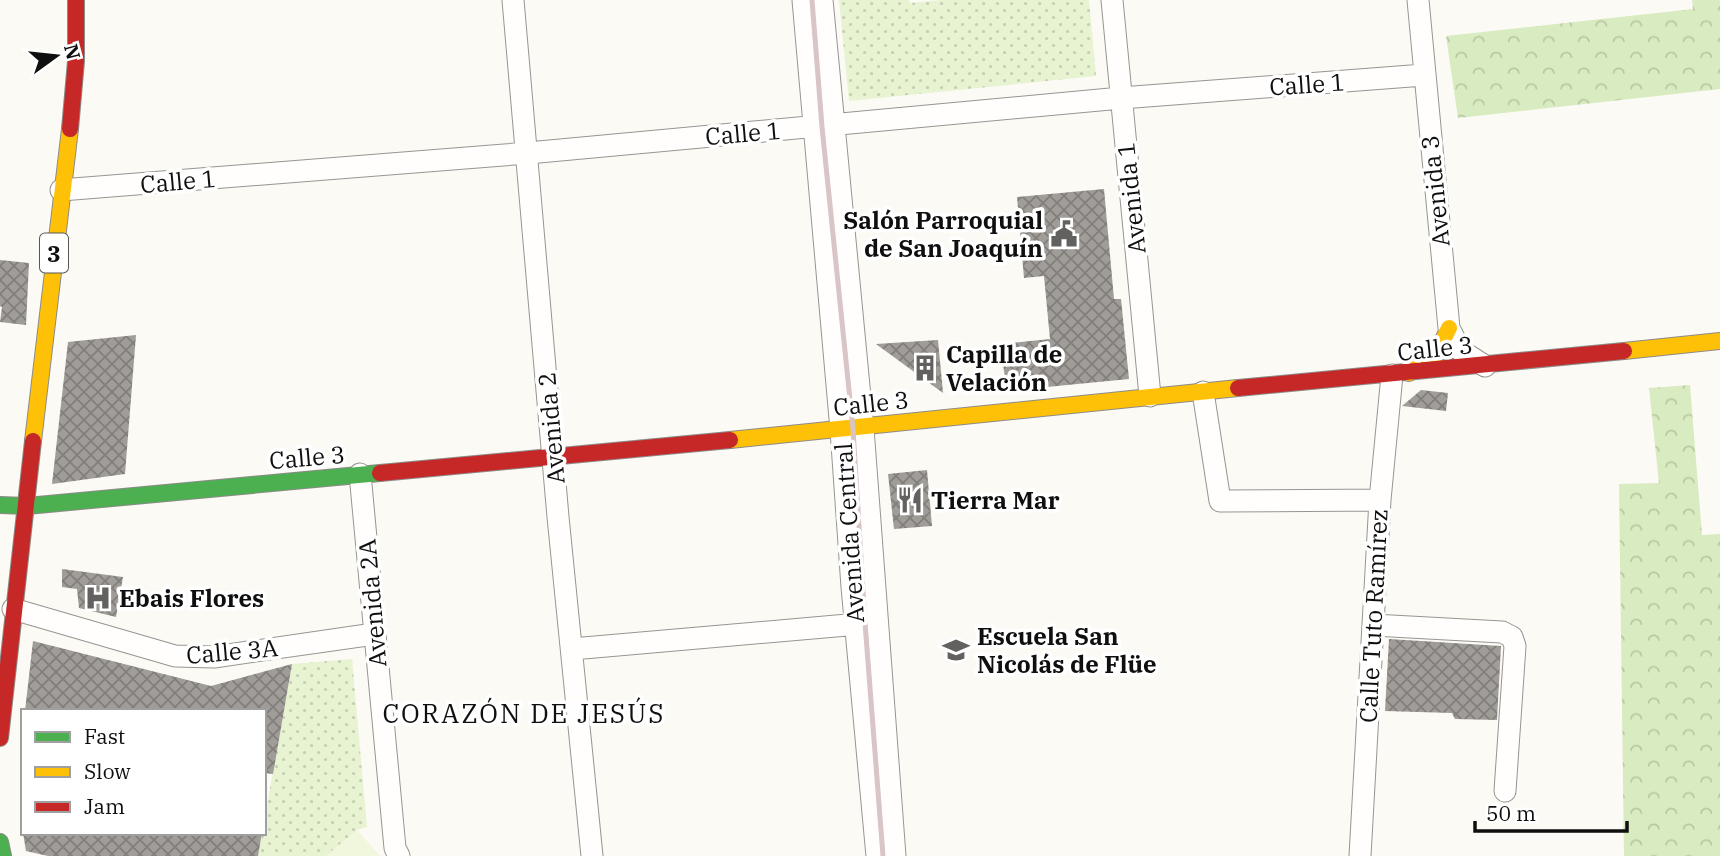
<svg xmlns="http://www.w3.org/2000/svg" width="1720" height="856" font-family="'IBM Plex Serif',serif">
<defs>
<pattern id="forest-crowns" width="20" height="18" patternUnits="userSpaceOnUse" patternTransform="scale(1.75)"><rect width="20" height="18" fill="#d9ebc0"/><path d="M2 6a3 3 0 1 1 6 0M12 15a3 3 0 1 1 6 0" fill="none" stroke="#b9c8a4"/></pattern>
<pattern id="park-dots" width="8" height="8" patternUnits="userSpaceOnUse" patternTransform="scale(1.75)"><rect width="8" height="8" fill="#e8f3d2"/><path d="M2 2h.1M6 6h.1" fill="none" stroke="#c6cfb3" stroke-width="1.8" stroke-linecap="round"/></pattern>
<pattern id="building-cross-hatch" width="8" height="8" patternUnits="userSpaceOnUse" patternTransform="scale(1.75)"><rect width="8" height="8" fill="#a09d99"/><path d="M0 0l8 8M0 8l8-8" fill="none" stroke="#817e7b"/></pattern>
</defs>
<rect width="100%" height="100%" fill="#fcfaf4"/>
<path fill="url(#forest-crowns)" d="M1692,0H1720V89L1458,118L1446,36L1693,9Z
M1690,385L1702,535L1720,534V856H1624L1619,484L1659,483L1649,388Z"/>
<path fill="url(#park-dots)" d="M839,0H909L910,3L941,0H1089L1096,76L849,101Z
M352,659L367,827L357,830L326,856H258L262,833H264V822L292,664Z"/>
<path fill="#f1f7dc" d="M357,830L380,856H326Z"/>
<path fill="url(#building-cross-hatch)" d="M1104,189L1114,299H1121L1129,379L1007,391L1000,344L1050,339L1044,276L1024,278L1017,197Z
M0,260L29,263L26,325L0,322L2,307L0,306Z
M136,335L125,474L52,484L68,342Z
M938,340L943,393L876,344Z
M1421,390L1448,393L1446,411L1402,406Z
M927,470L932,526L894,529L888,474Z
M62,569L123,577L116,617L79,608L77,589L62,587Z
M1389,639L1501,646L1497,720L1455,719L1452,713L1385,711Z
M33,641L211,686L292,664L273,774L264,773V711H25Z
M23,833H262L258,856H48L26,851Z"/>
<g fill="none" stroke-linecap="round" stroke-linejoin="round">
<g stroke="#969592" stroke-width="23">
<path id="street" d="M513,0L558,517L592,856
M803,0L841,430L852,587L877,856
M822,0L863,428L895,856
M1112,0L1150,396
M1418,0L1449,328L1460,350L1485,366
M61,190L528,153L1121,98L1424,75
M1203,392L1220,501L1380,500
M360,474L395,848L399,856
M13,609L175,656L214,657L374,634
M1373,625L1502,632L1512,637L1515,646L1505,791
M572,649L870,623
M1360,856L1380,500L1392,375"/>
</g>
<g stroke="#8c8b89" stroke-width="18">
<path id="fast" d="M0,505L27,506L380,473
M0,842L3,856"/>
</g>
<g stroke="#8c8b89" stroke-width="18">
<path id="slow" d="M1624,351L1720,341
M1409,373L1435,356L1449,328
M730,440L1238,388
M33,441L70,129"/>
</g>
<g stroke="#8c8b89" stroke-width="18">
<path id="jam" d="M70,129L76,61V0
M1238,388L1624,351
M380,473L730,440
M0,738L33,441"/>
</g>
<use href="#street" stroke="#fffefd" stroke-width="21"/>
<use href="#fast" stroke="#4caf50" stroke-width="16"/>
<use href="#slow" stroke="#ffc107" stroke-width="16"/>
<use href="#jam" stroke="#c62828" stroke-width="16"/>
<path stroke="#d9c4c6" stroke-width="5" d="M812,0L822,127L853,429L865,623L883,856"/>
</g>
<defs>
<g id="civic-bare" transform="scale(2.1)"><path d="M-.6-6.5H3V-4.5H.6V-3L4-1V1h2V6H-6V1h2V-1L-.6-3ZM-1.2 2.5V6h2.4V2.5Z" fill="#62615f" stroke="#fff" stroke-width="2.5" paint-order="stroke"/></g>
<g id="building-bare" transform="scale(2.1)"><path d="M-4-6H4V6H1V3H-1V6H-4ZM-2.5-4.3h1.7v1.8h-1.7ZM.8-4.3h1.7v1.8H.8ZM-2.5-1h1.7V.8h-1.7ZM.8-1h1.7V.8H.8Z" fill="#62615f" stroke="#fff" stroke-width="2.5" paint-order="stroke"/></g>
<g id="restaurant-bare" transform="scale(2.1)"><path d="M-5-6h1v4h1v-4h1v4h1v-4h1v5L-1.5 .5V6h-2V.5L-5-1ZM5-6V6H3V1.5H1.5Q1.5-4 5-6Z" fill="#62615f" stroke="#fff" stroke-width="2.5" paint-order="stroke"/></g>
<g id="hospital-bare" transform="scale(2.1)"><path d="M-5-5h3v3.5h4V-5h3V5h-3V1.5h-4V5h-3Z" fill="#62615f" stroke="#fff" stroke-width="2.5" paint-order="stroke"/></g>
<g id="school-bare" transform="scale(2.1)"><path d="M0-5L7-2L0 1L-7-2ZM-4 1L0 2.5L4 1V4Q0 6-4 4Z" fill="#62615f" stroke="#fff" stroke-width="2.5" paint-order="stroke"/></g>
</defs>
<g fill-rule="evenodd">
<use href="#civic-bare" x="1064" y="234"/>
<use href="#building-bare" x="925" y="368"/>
<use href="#restaurant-bare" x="910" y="500"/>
<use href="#hospital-bare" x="98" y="598"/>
<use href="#school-bare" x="956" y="650"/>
</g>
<g text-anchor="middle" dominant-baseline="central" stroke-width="7" stroke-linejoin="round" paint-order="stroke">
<rect fill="#fff" stroke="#575757" stroke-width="2" x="40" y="233.5" width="28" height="39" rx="5"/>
<g font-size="23" font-weight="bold" fill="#0f0f0f">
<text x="54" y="253">3</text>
</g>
<g font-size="24" fill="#0f0f0f" stroke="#fff">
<text transform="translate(1307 84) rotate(-4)">Calle 1</text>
<text transform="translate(743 133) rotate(-5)">Calle 1</text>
<text transform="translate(178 181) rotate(-5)">Calle 1</text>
<text transform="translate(1435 191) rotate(-96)">Avenida 3</text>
<text transform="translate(1131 198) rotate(-96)">Avenida 1</text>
<text transform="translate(1435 348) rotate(-6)">Calle 3</text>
<text transform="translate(871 403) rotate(-6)">Calle 3</text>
<text transform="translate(551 428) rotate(-95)">Avenida 2</text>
<text transform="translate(307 457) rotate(-5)">Calle 3</text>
<text transform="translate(849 533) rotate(-94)">Avenida Central</text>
<text transform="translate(372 603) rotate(-95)">Avenida 2A</text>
<text transform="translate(1373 616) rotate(-87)">Calle Tuto Ramírez</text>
<text transform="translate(232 651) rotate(-5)">Calle 3A</text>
</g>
<g font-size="24" font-weight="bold" fill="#0f0f0f" stroke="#fff" text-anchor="start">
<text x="1043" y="220" text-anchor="end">Salón Parroquial<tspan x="1043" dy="28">de San Joaquín</tspan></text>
<text x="946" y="354">Capilla de<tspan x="946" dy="28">Velación</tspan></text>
<text x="931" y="500">Tierra Mar</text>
<text x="119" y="598">Ebais Flores</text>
<text x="977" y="636">Escuela San<tspan x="977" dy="28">Nicolás de Flüe</tspan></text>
</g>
<g font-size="26" letter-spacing="2" fill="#0f0f0f" stroke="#fff">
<text x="524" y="713">CORAZÓN DE JESÚS</text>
</g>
</g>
<rect x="21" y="709" width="245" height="126" fill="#ffffff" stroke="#9f9f9f" stroke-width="2"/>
<rect x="35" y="732" width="35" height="10" fill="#4caf50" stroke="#9f9f9f" stroke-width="2"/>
<text x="84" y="744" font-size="21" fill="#0f0f0f">Fast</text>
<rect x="35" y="767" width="35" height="10" fill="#ffc107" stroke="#9f9f9f" stroke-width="2"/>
<text x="84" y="779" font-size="21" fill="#0f0f0f">Slow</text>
<rect x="35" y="802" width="35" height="10" fill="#c62828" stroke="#9f9f9f" stroke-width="2"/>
<text x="84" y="814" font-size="21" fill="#0f0f0f">Jam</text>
<g transform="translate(56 56) rotate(75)" stroke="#ffffff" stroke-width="5" paint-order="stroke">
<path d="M0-5L12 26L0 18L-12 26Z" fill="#0f0f0f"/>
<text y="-10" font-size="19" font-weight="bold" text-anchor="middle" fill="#0f0f0f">N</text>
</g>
<path d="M1475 821v10h152v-10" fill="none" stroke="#0f0f0f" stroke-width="3.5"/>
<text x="1486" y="821" font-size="21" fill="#0f0f0f" stroke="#ffffff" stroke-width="5" paint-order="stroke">50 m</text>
</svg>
